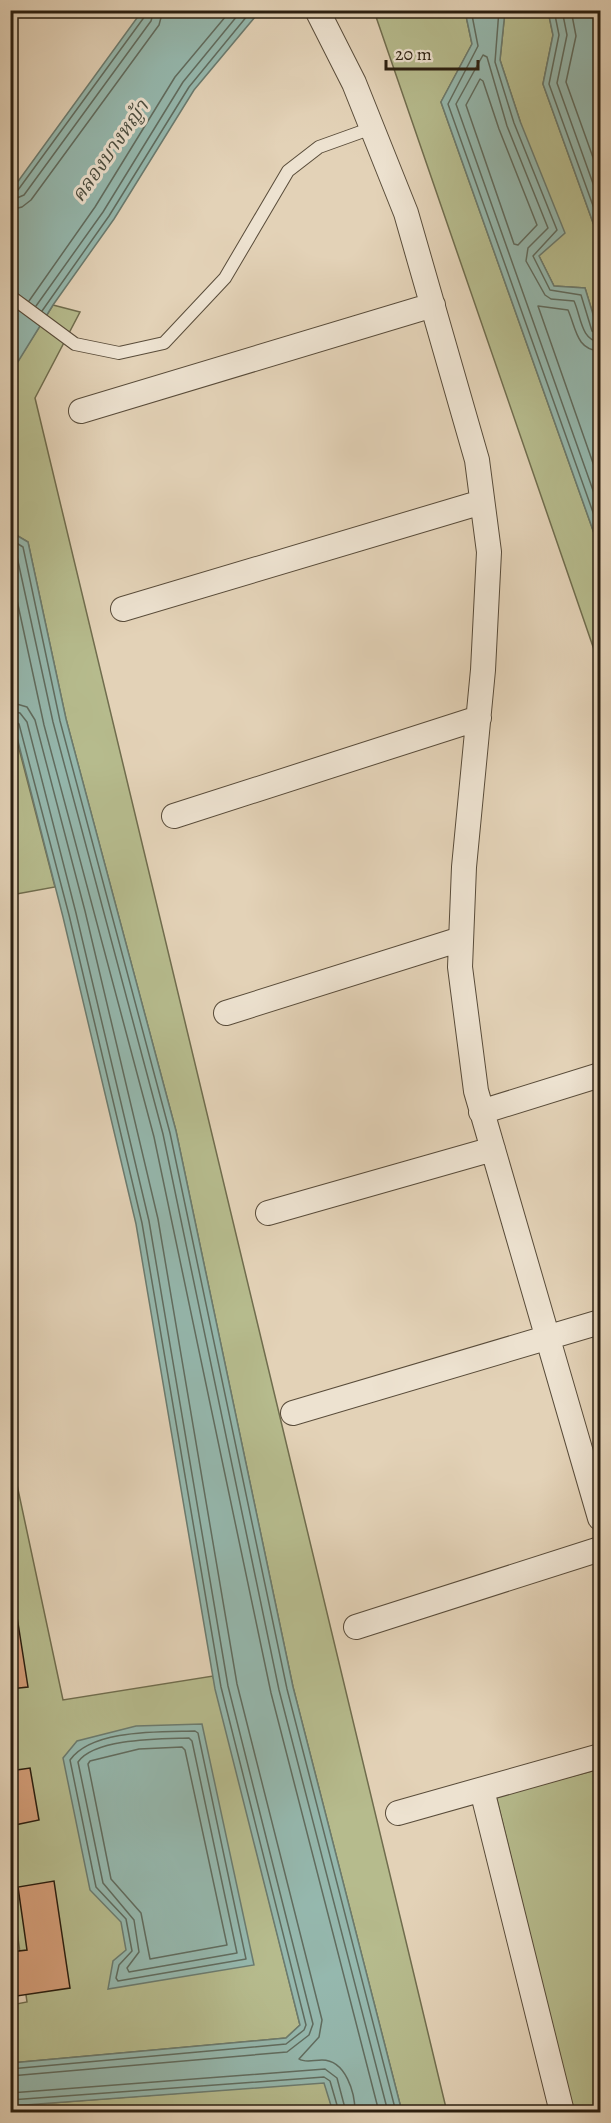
<svg xmlns="http://www.w3.org/2000/svg" width="611" height="2123" font-family="Alegreya,'Noto Serif Thai',serif">
<rect width="100%" height="100%" fill="#e3d2b7"/>
<filter id="stains"><feTurbulence type="fractalNoise" baseFrequency=".00333" numOctaves="4"/><feColorMatrix values="0 0 0 0 .2 0 0 0 0 .09 0 0 0 0 .02 0 0 0 .5 -.17"/></filter>
<radialGradient id="worn" r=".72"><stop offset=".6" stop-color="#630" stop-opacity="0"/><stop offset="1" stop-color="#630" stop-opacity=".3"/></radialGradient>
<path fill="#b6bb8d" stroke="#706d4e" stroke-width="1.5" d="M374,11H465L472,44L441,102L600,550V667Z
M505,11H548L553,35L543,84L600,242V337L585,288L554,286L539,256L520,121L500,60Z
M53,305L80,312L35,398L447,2112H402L293,1687L176,1131L66,719L28,542L11,532L10,373Z
M10,714L55,887L11,895H10Z
M10,1452L63,1700L213,1676L300,2025L286,2038L11,2063V2005L27,2002L10,1882Z
M600,1769V2112H573L496,1796Z
M325,2082L333,2112H11V2106Z"/>
<path fill="#95b8ae" stroke="#6b7b6f" stroke-width="1.5" d="M142,11H260L194,90L114,219L53,305L11,373V191Z
M465,11H505L500,60L520,121L565,233L539,256L554,286L585,288L600,337V550L441,102L472,44Z
M548,11H600V242L543,84L553,35Z
M11,532L28,542L66,719L176,1131L293,1687L402,2112H333L324,2083L11,2106V2063L286,2038L300,2025L215,1689L136,1224L63,917L11,714Z
M202,1724L254,1965L108,1989L113,1961L126,1950L121,1922L90,1890L63,1758L77,1741L136,1726Z"/>
<g fill="none" stroke-linecap="round" stroke-linejoin="round">
<path stroke="#606c5f" stroke-width="1.5" d="M471,10L478,46L448,104L600,532
M499,10L495,62L514,123L557,230L533,256L550,290L581,295L592,331L600,335
M554,10L559,35L549,84L600,225
M562,10L567,35L557,83L600,203
M571,10L576,36L566,82L600,177
M480,79L483,81L499,129L537,225L518,245L514,244L466,105Z
M10,193L18,190L145,16L147,10
M10,201L24,195L151,21L154,10
M10,210L22,207L31,200L159,25L163,10
M29,301L95,207L175,77L231,10
M36,306L103,212L183,82L242,10
M42,311L109,216L189,87L252,10
M600,342C581,341 581,316 574,301L551,299L545,295L526,261L528,248L548,228L507,126L487,57L483,55L456,104L600,510
M600,351C576,350 576,328 568,310L538,306L600,483
M10,539L23,547L60,721L170,1133L287,1689L396,2112
M10,548L16,552L53,722L163,1134L279,1690L388,2112
M10,568L44,725L154,1137L271,1693L379,2112
M10,702L27,707L35,720L85,911L158,1219L237,1684L322,2020L319,2037L299,2059C305,2063 314,2060 322,2060C346,2060 355,2093 355,2112
M10,711L20,713L27,722L76,913L149,1221L228,1686L313,2024L309,2035L287,2052L10,2076
M10,719L19,724L69,915L142,1223L221,1687L306,2025L304,2030L286,2044L10,2069
M195,1731L198,1733L246,1959L118,1981L116,1978L119,1965L132,1951L126,1919L96,1887L70,1760C92,1729 160,1732 195,1731Z
M189,1738L192,1741L237,1953L129,1972L127,1968L139,1952L134,1920L103,1883L78,1762C95,1738 161,1739 189,1738Z
M182,1747L185,1750L227,1945L150,1959L141,1913L111,1879L88,1764L90,1761L139,1749Z
M10,2093L325,2069L337,2078L346,2112
M10,2100L324,2077L330,2081L339,2112"/>
</g>
<path fill="#d29d78" stroke="#2b1f10" stroke-width="1.5" d="M10,1572L28,1687L10,1689Z
M30,1768L39,1820L10,1826V1771Z
M54,1881L70,1988L10,1997V1952L27,1950L18,1887Z"/>
<g fill="none" stroke-linecap="round" stroke-linejoin="round">
<g stroke="#594c3a" stroke-width="14">
<path id="service" d="M10,296L75,344L119,353L164,343L225,278L288,171L319,147L372,128"/>
</g>
<g stroke="#594c3a" stroke-width="26">
<path id="minor" d="M317,10L354,83L406,213L477,460L489,552L483,670L464,867L460,967L476,1091L600,1518
M81,411L433,305
M123,609L482,502
M174,816L479,718
M226,1013L461,939
M481,1112L600,1075
M268,1213L493,1149
M293,1413L600,1322
M356,1627L600,1549
M482,1790L562,2112
M398,1813L600,1756"/>
</g>
<use href="#service" stroke="#ede2d0" stroke-width="12"/>
<use href="#minor" stroke="#ede2d0" stroke-width="24"/>
</g>
<g text-anchor="middle" dominant-baseline="central" stroke-width="6" stroke-linejoin="round" paint-order="stroke">
<g font-size="20" font-style="italic" fill="#4b4d3f" stroke="#ede2d0">
<text transform="translate(110 151) rotate(-55)">คลองบางหญ้า</text>
</g>
</g>
<rect width="611" height="2123" fill="none" stroke="#e3d2b7" stroke-width="36"/>
<rect x="12" y="12" width="587" height="2099" fill="none" stroke="#2b1f10" stroke-width="3"/>
<rect x="18" y="18" width="575" height="2087" fill="none" stroke="#2b1f10" stroke-width="1.5"/>
<path d="M386 60v9h92v-9" fill="none" stroke="#2b1f10" stroke-width="3"/>
<text x="395" y="60" font-size="18" fill="#2b1f10" stroke="#ede2d0" stroke-width="4.5" paint-order="stroke">20 m</text>
<rect width="100%" height="100%" filter="url(#stains)"/>
<rect width="100%" height="100%" fill="url(#worn)"/>
</svg>
